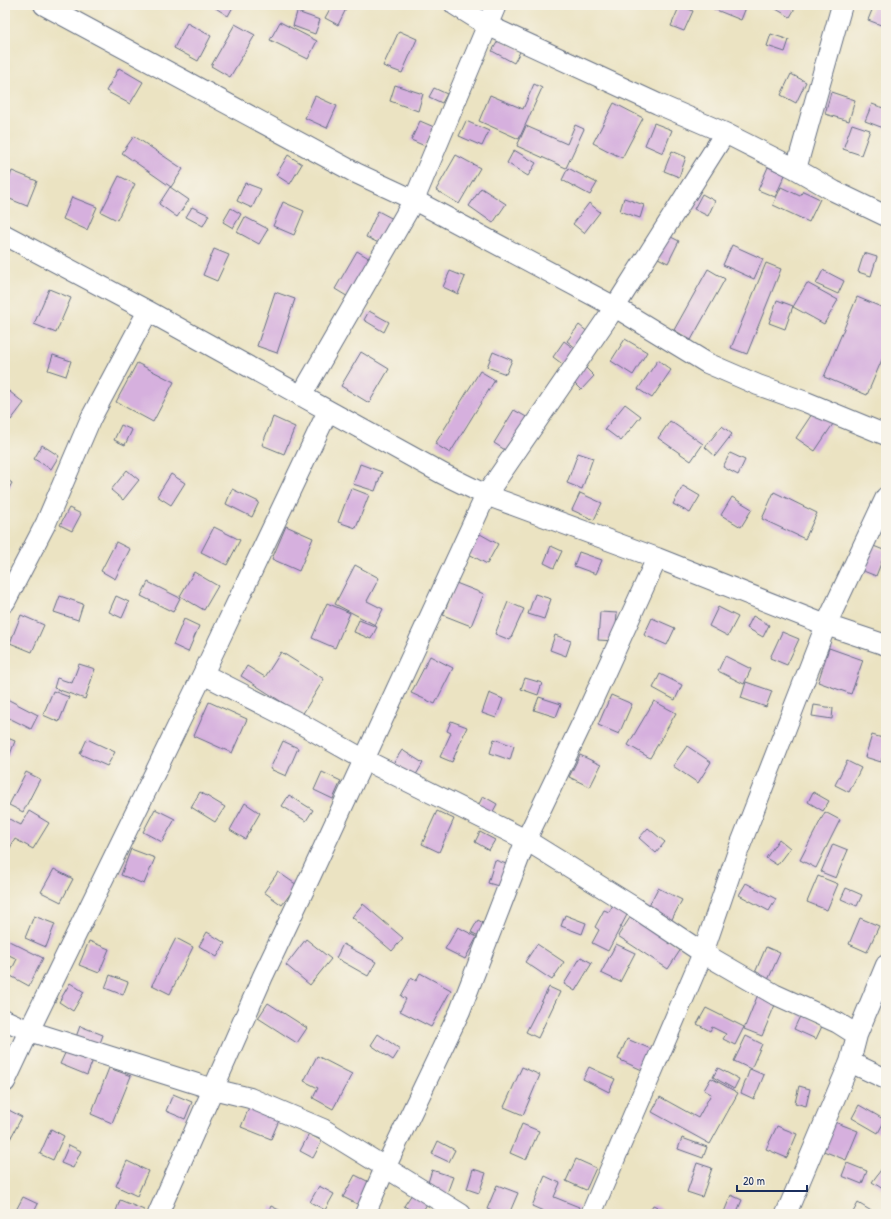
<svg xmlns="http://www.w3.org/2000/svg" width="891" height="1219" font-family="'Patrick Hand',sans-serif">
<rect width="100%" height="100%" fill="#f7f3e8"/>
<filter id="ink" filterUnits="userSpaceOnUse"><feTurbulence type="fractalNoise" baseFrequency=".025" numOctaves="2"/><feDisplacementMap in="SourceGraphic" scale="8" xChannelSelector="R" yChannelSelector="G"/><feConvolveMatrix kernelMatrix="1 2 1 2 8 2 1 2 1" color-interpolation-filters="sRGB"/></filter>
<filter id="wash" filterUnits="userSpaceOnUse"><feTurbulence type="fractalNoise" baseFrequency=".012" numOctaves="4" result="noise"/><feDisplacementMap in="SourceGraphic" scale="16" xChannelSelector="R" yChannelSelector="G"/><feGaussianBlur stdDeviation="0.9" result="paint"/><feColorMatrix in="noise" values="0 0 0 0 0 0 0 0 0 0 0 0 0 0 0 0 0 1.4 0 .05"/><feComposite in="paint" operator="in"/></filter>
<g filter="url(#wash)">
<rect width="100%" height="100%" fill="#ebe3c2"/>
<g id="blocks">
<path fill="#d6b0de" d="M211,5H234L228,16Z
M332,5H344L347,7L338,25L325,18Z
M680,5L693,11L684,31L671,26Z
M704,5H747L741,20Z
M769,5H797L790,17Z
M874,5H883L886,6V27L868,20Z
M297,12L320,20L315,34L293,26Z
M280,22L317,41L308,59L270,40Z
M187,23L211,36L198,61L174,48Z
M235,24L255,35L230,77L211,66Z
M399,31L417,39L402,73L383,66Z
M771,34L789,40L785,52L767,46Z
M499,39L521,50L514,63L492,51Z
M119,68L143,82L130,104L106,91Z
M791,74L806,82L796,103L781,95Z
M534,84L542,88L519,139L479,121L490,95L523,109Z
M395,85L423,94L418,111L390,101Z
M434,88L447,94L442,103L429,97Z
M831,92L855,100L849,121L825,114Z
M315,96L337,106L327,128L305,118Z
M614,103L643,118L622,158L593,143Z
M872,104L886,109V129L865,121Z
M420,121L434,127L425,146L411,140Z
M466,121L489,131L482,146L459,136Z
M654,123L672,130L663,153L645,145Z
M852,124L870,130L861,155L843,149Z
M575,125L584,129L566,168L517,146L526,126L567,144Z
M134,136L183,169L171,187L122,153Z
M514,150L536,163L528,176L507,163Z
M672,151L686,157L679,177L664,171Z
M288,155L302,164L290,184L276,175Z
M456,155L480,168L459,204L436,190Z
M768,167L785,175L775,197L758,190Z
M568,168L597,183L590,195L562,180Z
M12,171L37,181L27,206L5,197V189Z
M119,176L135,184L117,220L101,212Z
M245,183L261,189L252,208L237,201Z
M170,187L189,200L177,217L159,204Z
M781,187L800,196L803,191L820,199L809,222L773,205Z
M481,188L506,204L493,223L469,206Z
M702,194L715,201L708,216L694,209Z
M72,197L97,207L87,230L63,219Z
M624,198L644,205L640,218L620,211Z
M283,202L304,211L294,235L273,226Z
M589,203L600,212L584,233L573,224Z
M192,207L209,215L203,226L186,217Z
M231,208L241,214L233,228L223,222Z
M378,211L395,220L383,245L366,237Z
M245,217L268,229L259,244L237,232Z
M663,233L679,241L668,263L652,255Z
M732,245L763,259L754,279L723,265Z
M214,249L229,255L217,281L203,275Z
M357,251L372,260L350,298L335,289Z
M864,253L877,257L871,276L858,272Z
M766,263L781,269L747,354L731,348Z
M708,269L725,279L691,340L674,330Z
M823,270L844,281L838,294L816,284Z
M450,271L465,277L458,294L443,287Z
M807,283L838,300L824,324L793,307Z
M49,289L71,298L56,333L34,324Z
M275,292L295,299L277,353L257,346Z
M857,297L886,309V350L867,395L824,377Z
M777,300L793,306L785,329L769,323Z
M369,311L389,322L384,332L364,320Z
M579,325L589,333L577,349L567,341Z
M625,339L647,352L633,375L611,361Z
M564,341L576,350L565,366L553,357Z
M361,352L389,369L369,403L341,386Z
M493,352L512,360L506,374L487,367Z
M53,355L71,361L66,376L48,370Z
M658,360L671,370L652,398L638,389Z
M137,363L174,382L153,422L116,402Z
M585,367L594,376L581,390L572,381Z
M480,371L495,380L450,453L435,444Z
M5,388L24,403L11,420L5,416Z
M625,404L641,416L621,441L605,429Z
M514,410L530,419L510,453L494,443Z
M814,411L833,424L815,451L796,438Z
M273,417L295,427L284,454L262,445Z
M670,421L703,444L691,461L658,438Z
M121,425L132,430L125,445L114,440Z
M722,426L732,434L715,456L705,447Z
M42,445L59,456L51,469L34,459Z
M578,453L593,458L582,489L567,483Z
M730,453L745,460L738,475L723,467Z
M360,464L382,472L375,491L353,484Z
M127,470L139,480L123,500L111,490Z
M171,474L185,483L171,505L157,496Z
M5,478L12,483L5,495Z
M683,486L700,496L690,513L673,504Z
M351,488L369,495L356,528L338,522Z
M232,489L259,502L252,517L226,504Z
M774,492L817,513L805,539L762,519Z
M580,493L602,503L594,520L572,510Z
M732,497L752,509L741,527L721,515Z
M69,508L81,514L72,531L60,525Z
M286,526L313,538L299,571L272,559Z
M214,527L240,540L227,565L201,552Z
M480,534L498,544L487,564L469,554Z
M116,542L130,549L115,579L101,571Z
M871,545L886,551L876,576L861,570Z
M551,546L562,551L554,568L544,563Z
M579,552L602,560L596,574L574,566Z
M355,565L379,578L367,601L383,609L375,625L335,604Z
M194,572L218,586L204,610L180,596Z
M148,582L180,598L173,612L141,596Z
M456,583L484,594L471,626L443,615Z
M535,594L551,599L544,619L528,614Z
M60,596L83,604L78,620L54,612Z
M116,596L129,602L122,618L109,612Z
M508,602L524,609L510,640L495,634Z
M327,603L350,613L335,648L312,638Z
M718,607L738,617L728,636L709,626Z
M600,612L617,613L615,641L598,640Z
M21,615L44,625L32,652L10,643Z
M753,616L769,625L763,637L747,628Z
M652,618L675,628L667,645L644,635Z
M184,619L199,626L188,652L173,645Z
M359,620L377,627L371,639L354,632Z
M782,632L799,639L787,665L770,658Z
M555,635L571,641L566,656L550,650Z
M829,648L863,660L851,694L818,682Z
M281,652L324,679L302,715L241,676L247,666L265,677Z
M430,656L453,668L435,704L411,693Z
M725,656L751,669L744,684L718,671Z
M79,664L95,669L85,699L54,688L57,678L72,683Z
M660,674L682,685L675,700L653,688Z
M525,678L542,683L538,695L521,689Z
M746,682L772,691L766,707L741,698Z
M53,691L69,697L59,722L43,715Z
M489,693L503,699L496,718L482,713Z
M611,695L632,704L619,734L598,725Z
M539,697L561,704L556,717L534,710Z
M7,699L38,715L31,729L5,716V704Z
M654,701L676,713L650,758L628,745Z
M209,702L247,719L232,753L194,736Z
M814,705L833,708L832,719L812,716Z
M451,721L467,727L452,762L440,757L451,733L447,731Z
M872,735L886,739V745L881,762L865,757Z
M5,737L15,741L9,757L5,755Z
M87,739L115,752L107,766L80,754Z
M494,739L514,746L510,760L490,753Z
M283,741L298,748L286,776L270,769Z
M687,746L711,762L698,783L673,766Z
M402,750L423,763L414,778L393,764Z
M580,755L601,765L590,787L569,777Z
M847,761L861,768L849,792L835,785Z
M26,772L40,779L23,812L9,805Z
M322,772L341,781L333,799L314,790Z
M200,792L225,807L215,822L191,807Z
M813,792L829,801L823,811L808,802Z
M289,795L313,810L306,821L282,806Z
M483,796L497,804L490,817L476,810Z
M245,803L260,813L245,839L230,830Z
M155,809L175,819L162,842L143,832Z
M29,811L49,823L33,849L15,839L6,855L5,854V822L7,818L21,825Z
M437,811L454,819L439,852L422,844Z
M825,812L840,820L816,868L800,860Z
M648,828L665,842L656,853L639,838Z
M480,832L495,840L489,850L475,842Z
M779,839L790,848L777,865L766,858Z
M833,844L848,850L836,878L821,872Z
M131,849L155,858L144,884L121,875Z
M495,860L509,865L502,887L488,883Z
M54,869L73,879L61,902L41,892Z
M278,872L297,885L282,905L264,892Z
M818,876L838,884L827,910L807,902Z
M746,883L776,899L769,911L739,895Z
M658,888L682,900L671,921L647,909Z
M846,888L862,895L857,906L841,899Z
M614,903L629,911L608,951L592,943L599,930L595,927L604,910L609,912Z
M363,904L403,938L392,951L352,917Z
M565,915L586,923L582,934L561,926Z
M34,916L55,924L46,947L25,938Z
M631,916L681,949L668,969L618,936Z
M860,918L879,926L867,952L849,944Z
M478,920L490,927L484,939L471,932Z
M458,927L477,937L465,959L445,949Z
M207,932L225,943L217,957L199,946Z
M176,938L193,947L170,994L152,985Z
M5,939L43,958L29,986L9,975L17,959L5,953Z
M306,939L331,959L310,985L286,965Z
M89,941L109,949L99,973L79,965Z
M343,944L376,962L368,976L336,958Z
M537,944L564,962L552,980L525,962Z
M616,944L635,953L620,982L601,973Z
M766,947L780,953L768,980L754,975Z
M581,957L592,963L575,991L564,984Z
M420,973L451,990L431,1027L400,1011L406,999L401,996L411,978L416,981Z
M110,975L128,982L123,995L105,988Z
M70,983L84,992L73,1011L59,1002Z
M549,987L560,992L538,1038L526,1032Z
M759,992L777,1000L762,1036L744,1029Z
M268,1003L307,1028L297,1043L258,1018Z
M706,1008L744,1027L735,1045L723,1039L726,1034L712,1027L710,1031L697,1024Z
M801,1014L823,1024L816,1039L794,1029Z
M80,1026L103,1035L99,1046L76,1037Z
M378,1034L400,1049L393,1060L371,1045Z
M746,1036L762,1044L751,1069L734,1061Z
M627,1039L651,1049L642,1070L618,1059Z
M67,1049L93,1060L87,1075L60,1064Z
M317,1056L352,1074L333,1109L313,1098L318,1088L304,1081Z
M522,1067L540,1075L523,1115L504,1107Z
M589,1067L615,1079L609,1092L583,1079Z
M109,1068L131,1076L112,1123L91,1114Z
M718,1068L739,1079L734,1089L713,1077Z
M750,1069L764,1075L754,1099L741,1093Z
M711,1078L738,1093L710,1144L652,1112L660,1097L698,1118L711,1094L704,1090Z
M799,1086L810,1089L806,1106L795,1103Z
M173,1094L192,1102L185,1119L166,1111Z
M250,1105L280,1118L271,1139L241,1127Z
M859,1105L885,1120L878,1133L852,1118Z
M5,1108L22,1117L10,1139L5,1136Z
M832,1121L858,1131L846,1160L821,1150Z
M522,1124L539,1131L526,1160L510,1153Z
M777,1126L797,1134L787,1158L766,1149Z
M51,1129L64,1136L53,1160L40,1154Z
M309,1134L322,1141L313,1158L300,1151Z
M682,1138L707,1147L703,1158L678,1149Z
M438,1141L455,1150L449,1162L432,1154Z
M69,1145L81,1151L73,1168L61,1163Z
M576,1159L596,1168L586,1190L566,1181Z
M127,1161L148,1171L137,1196L116,1186Z
M697,1163L712,1168L702,1197L687,1192Z
M847,1163L867,1171L862,1184L842,1176Z
M886,1163V1185L883,1189L872,1182Z
M473,1169L486,1173L479,1193L467,1189Z
M432,1170L453,1177L446,1196L426,1189Z
M355,1175L371,1183L359,1205L343,1197Z
M545,1176L560,1183L554,1197L579,1207L576,1214H550L532,1206Z
M497,1185L518,1193L509,1214H499L487,1209Z
M319,1186L334,1194L325,1210L310,1202Z
M412,1194L427,1204L421,1214H417L404,1206Z
M731,1195L742,1200L736,1214H728L724,1212Z
M23,1197L38,1204L33,1214H14Z
M120,1200L144,1210L143,1214H115Z
M858,1203L873,1212L872,1214H852Z
M653,1205L673,1214H648Z
M271,1206L287,1214H267Z"/>
</g>
</g>
<g filter="url(#ink)">
<use href="#blocks" fill-opacity="0" stroke="#646e81" stroke-width="1"/>
<g fill="none" stroke-linecap="round" stroke-linejoin="round">
<g stroke="#646e81" stroke-width="22">
<path id="street" d="M44,5L356,173L414,200L615,307L707,363L758,385L806,402L886,435
M455,5L487,25L658,104L725,133L796,169L834,191L886,216
M796,169L842,5
M5,235L148,311L443,474L486,495L657,558L826,625L886,645
M301,396L414,200L496,5
M5,602L46,523L91,418L148,311
M203,674L303,725L365,760L526,840L637,909L703,953L774,994L838,1023L857,1035
M5,1020L29,1031L213,1089L250,1098L323,1129L461,1214
M850,1062L886,1079
M5,1082L29,1031L203,674L328,411
M158,1214L263,976L310,877L486,495L615,307L725,133
M365,1214L385,1168L460,1011L526,840L584,719L657,558
M591,1214L703,953L738,851L826,625L886,497
M786,1214L850,1062L857,1035L886,965"/>
</g>
<use href="#street" stroke="#fff" stroke-width="20"/>
</g>
</g>
<rect width="891" height="1219" fill="none" stroke="#f7f3e8" stroke-width="20"/>
<path d="M737 1185v6h70v-6" fill="none" stroke="#1b2f5e" stroke-width="2"/>
<text x="743" y="1185" font-size="12" fill="#1b2f5e" stroke="#f7f3e8" stroke-width="3" paint-order="stroke">20 m</text>
</svg>
